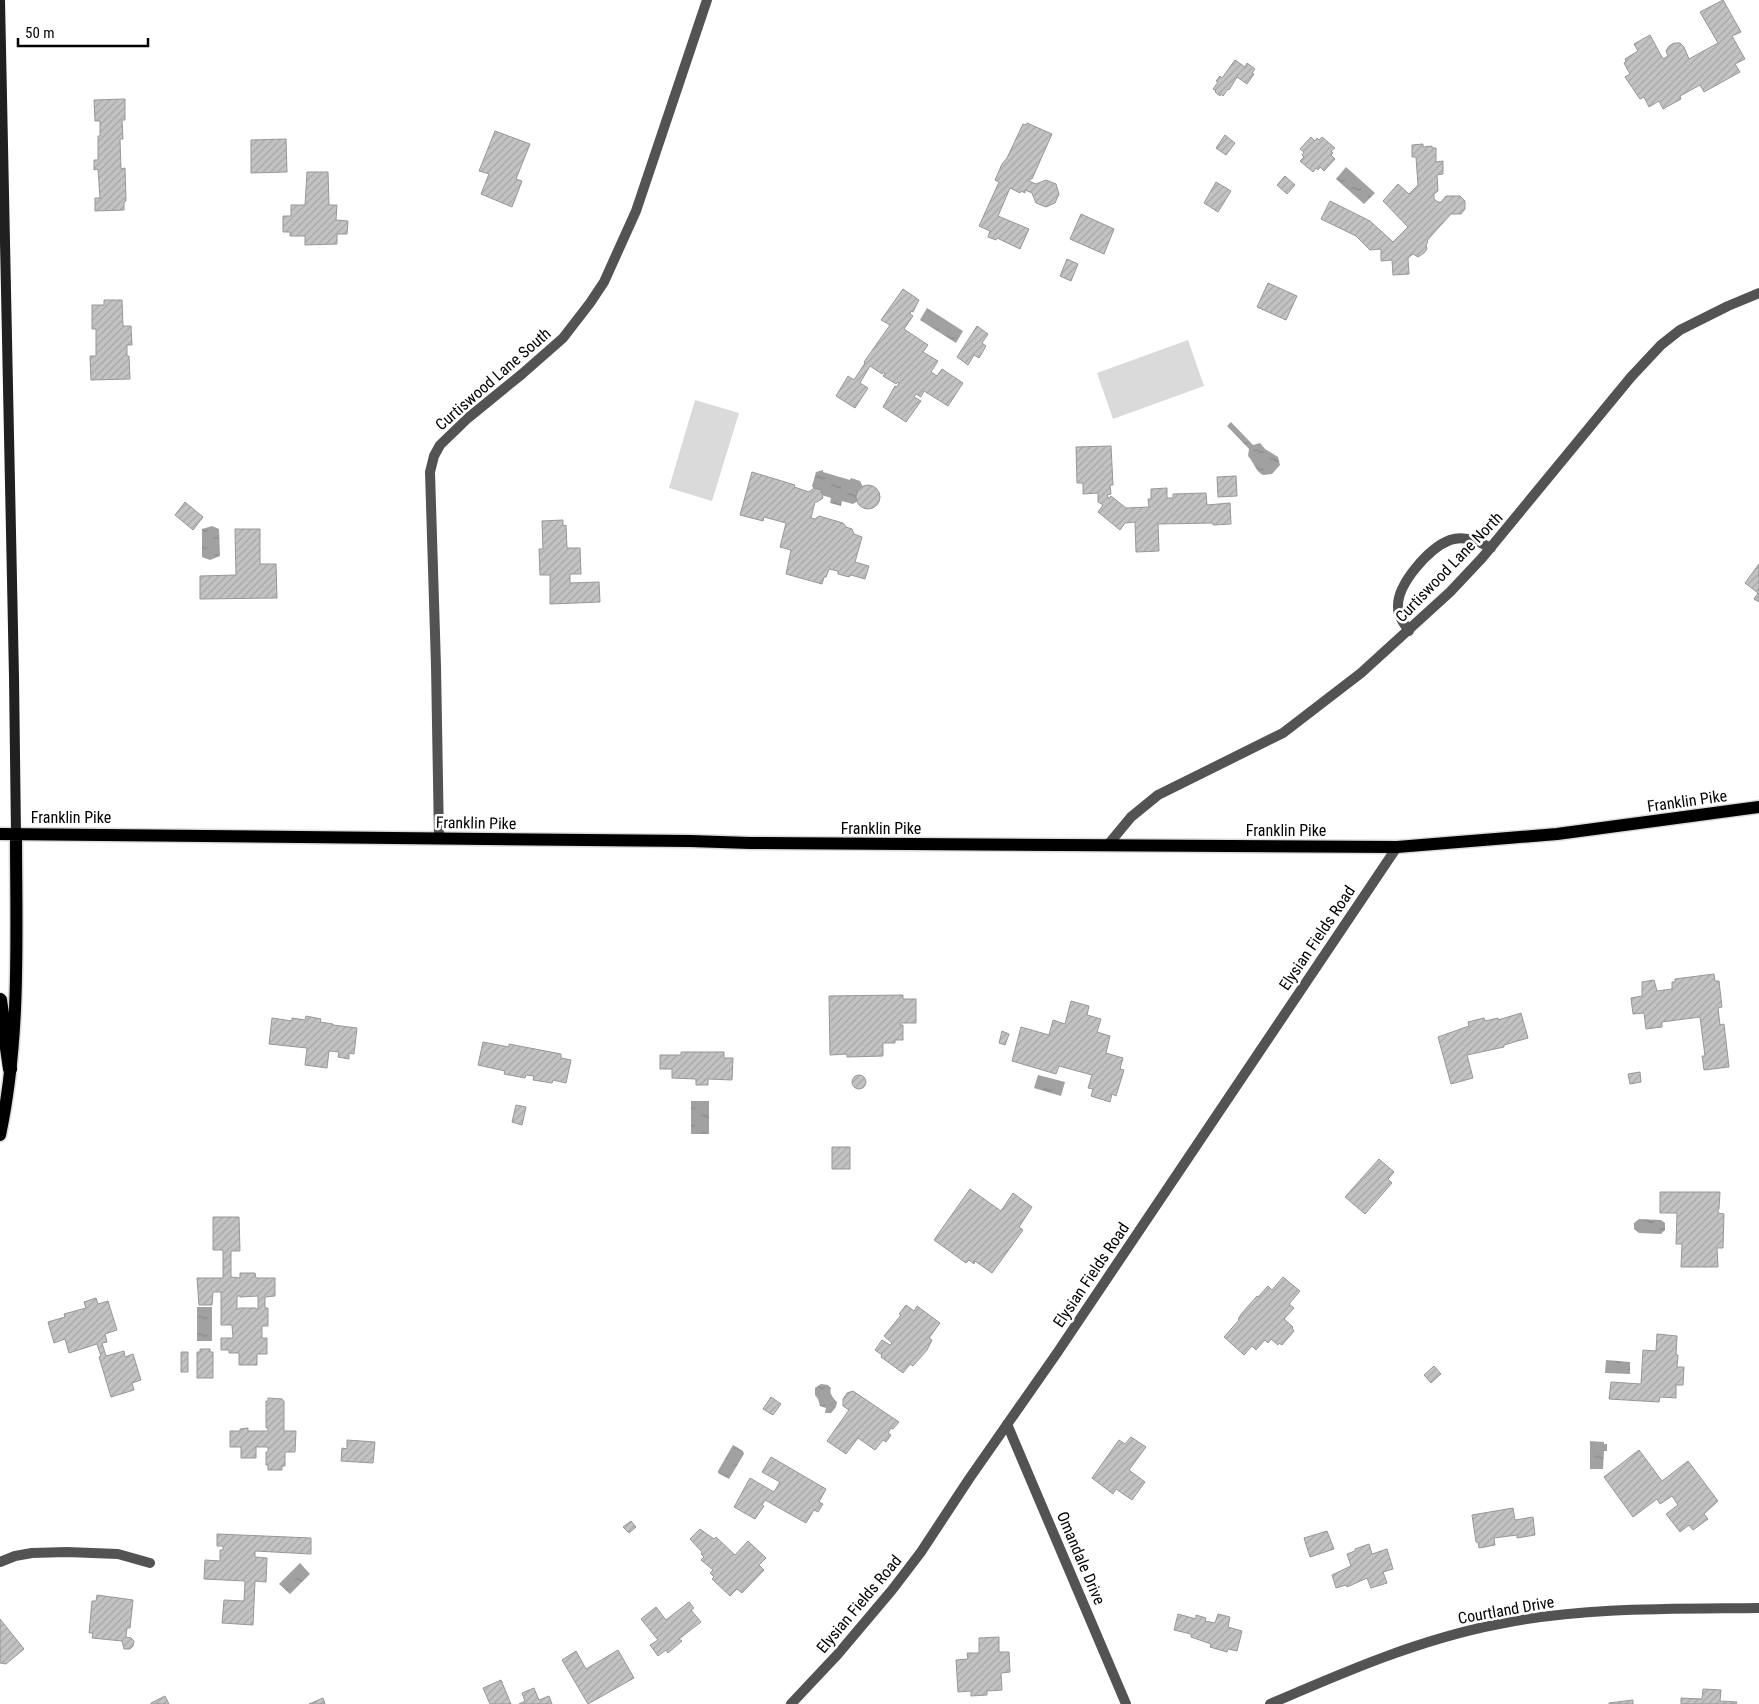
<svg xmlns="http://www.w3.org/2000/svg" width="1759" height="1704" font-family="'Roboto Condensed',sans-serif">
<defs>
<pattern id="water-ripples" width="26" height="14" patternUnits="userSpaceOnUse" patternTransform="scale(1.25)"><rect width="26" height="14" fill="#a1a1a1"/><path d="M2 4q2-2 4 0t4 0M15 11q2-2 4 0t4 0" fill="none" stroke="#898989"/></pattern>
<pattern id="building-hatch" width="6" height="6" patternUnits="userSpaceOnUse" patternTransform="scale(1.25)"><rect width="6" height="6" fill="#c3c3c3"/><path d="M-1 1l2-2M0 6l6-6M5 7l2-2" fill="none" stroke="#a6a6a6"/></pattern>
</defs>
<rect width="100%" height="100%" fill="#fff"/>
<path fill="#dadada" d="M1188,340L1204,386L1113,419L1097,373Z
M695,400L739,413L712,501L669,488Z"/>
<path fill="url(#water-ripples)" d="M1346,167L1375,193L1364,204L1336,179Z
M927,308L963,331L956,343L920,320Z
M1231,422L1253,445L1260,443L1265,449L1278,457L1280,465L1272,474L1263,475C1255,471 1254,462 1248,456L1249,449L1227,426Z
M823,470V472L850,480L851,478L860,481L863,487L859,500L853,504L842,501L841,506L830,503L831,498L816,493L812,486L816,472Z
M212,526L219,529L220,556L210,560L202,557V529Z
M1038,1075L1065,1082L1061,1096L1034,1088Z
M691,1101H709V1134H691Z
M1639,1219L1661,1220L1665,1223V1230L1661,1234L1639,1233L1634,1229V1223Z
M197,1307H212V1341H197Z
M1606,1360L1630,1362V1374L1605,1373Z
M821,1384L828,1385L831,1388C829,1394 833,1398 837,1402L836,1407L831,1413H825L826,1408L820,1406L818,1399L815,1395V1388Z
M1590,1441L1604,1442V1444H1607V1451H1604L1603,1469H1590Z
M733,1445L743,1451L744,1454L729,1479L718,1473V1471Z
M300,1563L310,1574L290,1594L279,1584Z"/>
<path fill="url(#building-hatch)" stroke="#979797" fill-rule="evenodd" d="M1723,0L1741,32L1732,36L1745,59L1735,64L1740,72L1704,92L1700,85L1680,96L1681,99L1663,109L1659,101L1649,107L1644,97L1640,99L1625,77L1630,74L1624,63L1626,62L1625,59L1638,51L1634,44L1650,35L1663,59L1668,56L1666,51L1669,46L1674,43H1680L1684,47L1689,59L1718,43L1700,12Z
M1235,60L1245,67L1247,63L1255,69L1252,73L1254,74L1247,84L1237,77L1229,90L1228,89L1223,96L1221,94L1220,96L1215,92L1216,91L1213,89L1218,82L1216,81L1220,76L1222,78Z
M125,99V120H122L123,139H120L121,169L125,168L126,201L124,202V210L95,211V198H100L98,169L94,170V160H98V136H100V121H95L94,100Z
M1027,123L1052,134L1032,179H1030L1029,181L1036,184L1046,180L1056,184L1059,194L1055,203L1046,207L1036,203L1032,193L1025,190V193L1021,191L1020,193L1010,188L998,216L1029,229L1020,249L997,238L996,240L988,237L990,231L979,226L999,182L995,180L1002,164L1007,158L1023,124L1026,125Z
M495,131L530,144L516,179L522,181L512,207L481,194L489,174L479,171Z
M1225,135L1235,143L1226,155L1216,148Z
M1311,137L1315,141L1317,138L1319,140L1322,137L1335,148L1331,151L1333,153L1331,155L1335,159L1324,171L1320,167L1318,170L1316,168L1313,172L1300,161L1304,157L1302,155L1304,152L1300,149Z
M286,139L287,172L251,173V140Z
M1423,144V147L1432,146V148H1436V162L1443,161V174L1437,175L1438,191L1434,194V199L1438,202H1441L1446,196H1460L1465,201V209L1461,214H1451L1431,236L1427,241L1428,242L1426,245L1427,249L1424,253L1418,257L1413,254L1408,258L1409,274L1393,275L1392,260L1381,261V249L1370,250L1356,236L1321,219L1330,201L1370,221L1393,242L1408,227L1383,201L1398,184L1409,194L1418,185L1416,157H1412V145Z
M307,172H328L329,205H337L336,220L348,221L347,234H337V244L305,245V236H290V232H283V216H291V205H305Z
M1285,176L1295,185L1287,194L1277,185Z
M1216,182L1231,191L1218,212L1204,203Z
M1081,214L1114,229L1104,254L1070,239Z
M1067,259L1078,264L1071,281L1060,276Z
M1268,283L1297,296L1286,320L1257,307Z
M903,289L919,300L913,312L911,311L910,314L913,316L904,329L928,345L923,352L938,361L931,372L937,376L942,369L963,383L948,406L924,391L921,397L916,394L914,397L921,401L906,422L883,407L895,386L897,387L899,383L898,382L896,384L883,376L885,373L883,372L882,374L870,366L860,383L868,388L855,408L836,396L848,376L854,380L865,363L864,362L890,325L881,320Z
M104,300H122L123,326H131L132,345H127V356H129L130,379L91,380L90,356H96V329H92V305H104Z
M977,326L988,334L982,343L986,346L979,358L974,355L968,365L957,357Z
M1111,446L1113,485H1110L1111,494L1107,495L1109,499L1111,496L1126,508L1149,507L1148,499H1151V489L1167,488V498H1173V494L1206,493L1207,505L1230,503L1231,524L1213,525V523L1158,524L1159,551L1136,552L1135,522L1125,523L1120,530L1098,512L1103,505L1098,502V493L1083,494V483H1077L1076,447Z
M752,472L795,485L794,487L809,492L814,488L821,490L823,498L817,502H815L811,518L815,519L819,516L843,523L846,527L852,529L854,534L862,537L855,562L869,566L865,579L851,575L849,577L838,574V571L829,569L826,577H824L822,584L786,574L791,550L780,547L786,523L764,517L763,521L740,515Z
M1236,476L1237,496L1218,497L1217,477Z
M856 497a12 12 0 1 1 24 0a12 12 0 1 1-24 0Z
M185,502L203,517L193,530L175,515Z
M563,520V526L566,525L567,548H580L581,574H570V583L599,582L600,602L550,604V575H540L539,549H543L542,521Z
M235,529H260V564H276L277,598L200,599V576L236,575Z
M1759,564V602L1754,599L1758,593L1745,583Z
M1714,974L1715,981H1719L1722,1007L1718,1008L1720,1025L1724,1024L1729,1067L1704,1070L1702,1056H1705L1700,1017L1662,1022V1027L1646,1029L1644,1013L1633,1014L1631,998L1642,996V982L1654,980L1657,991L1672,989V982H1675V979Z
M903,995V999H916V1023H900V1025H903V1040H895V1043H883V1056L847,1057V1054L830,1055L829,996Z
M1071,1001L1089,1006L1087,1015L1101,1019L1097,1032L1110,1036L1106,1053L1123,1058L1120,1069L1124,1070L1116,1096L1112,1094L1110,1102L1091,1096L1093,1089L1088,1088L1092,1075L1059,1066L1056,1074L1012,1061L1021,1027L1049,1035L1053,1020L1065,1024Z
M1521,1013L1528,1038L1504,1045V1047L1467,1055L1473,1078L1451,1084L1438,1037L1469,1026L1468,1022L1484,1018L1485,1021L1498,1018V1020Z
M306,1016L321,1019L320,1022L333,1024V1025L357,1028L354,1054L349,1053V1059L338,1057L339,1052L329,1051L327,1068L305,1065L307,1048L269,1044L272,1018L292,1021V1018L305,1020Z
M1002,1031L1009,1034L1005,1045L999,1043Z
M483,1042L509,1047V1044L561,1054V1058L571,1060L566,1083L553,1080L552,1083L533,1080L534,1076L526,1075L525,1078L504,1074L505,1071L478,1065Z
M681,1052H724V1058H733L732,1080L708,1079V1085H696V1079L672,1078V1069H660V1055H681Z
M1640,1072L1641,1082L1630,1084L1628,1074Z
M852 1082a7 7 0 1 1 14 0a7 7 0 1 1-14 0Z
M516,1105L526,1107L522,1125L512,1122Z
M832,1147H850V1169H832Z
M1379,1159L1394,1172L1388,1179L1392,1183L1365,1214L1345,1197Z
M970,1189L1001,1211L1013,1193L1032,1207L1019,1227L1023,1230L992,1273L975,1261L974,1264L969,1260L966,1263L934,1240Z
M1660,1192H1720L1719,1209L1718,1210V1213L1724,1214L1723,1248H1717L1718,1267H1681L1682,1244H1676L1677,1213H1660Z
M213,1217H239L240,1251H231V1277L240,1278V1273H255L256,1278H275V1296L265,1297V1308H268V1326H262V1338H267V1354H257V1365H239V1353H229V1350H221V1338H233L232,1325H221V1292H213L212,1305H199L197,1278H223V1250H213ZM237,1296H240V1297L258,1296V1309H256V1308H239V1309H237Z
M1283,1277L1300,1291L1289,1304L1294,1308L1284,1319L1293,1327L1292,1328L1294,1331L1282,1345L1279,1343L1278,1345L1271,1339L1268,1343L1265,1340L1256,1350L1252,1346L1244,1355L1224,1337L1239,1320L1238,1319L1242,1313L1257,1296L1258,1297L1268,1286L1272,1290Z
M96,1298L98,1304L108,1301L117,1330L105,1334L107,1342L102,1343L106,1356L124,1351L125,1357L133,1354L141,1380L132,1383L134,1390L111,1397L99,1357L101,1356L97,1344L69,1353L65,1339L54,1343L48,1322L65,1317L64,1314L86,1308L84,1302Z
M906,1305L914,1311L917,1306L940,1323L929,1338L932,1340L927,1350L913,1366L910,1364L903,1373L881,1357L882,1355L875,1350L882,1340L890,1345L892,1343L884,1336L901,1315L899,1314Z
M1657,1334L1677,1336L1676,1355H1678L1677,1367H1684L1683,1385H1676V1398L1660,1397L1659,1402L1609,1399L1611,1382L1641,1384L1643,1350L1656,1351Z
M200,1349H210V1352H213V1378H197V1352H200Z
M181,1352H188V1372H181Z
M1434,1366L1441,1374L1431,1383L1424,1375Z
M853,1391L899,1422L893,1429L891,1428L888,1433L891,1435L886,1442L883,1440L875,1450L858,1438L846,1454L827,1441L849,1410L843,1406V1399L847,1393Z
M771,1397L781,1404L773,1415L763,1409Z
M268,1398L282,1399L283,1401H284V1431H296L295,1452H285V1466H282V1470H268V1465H266V1452H268V1447H256V1458H241V1447H230V1431H240V1429L248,1428V1431H268V1428H266V1401H268Z
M1131,1437L1146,1447L1129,1470L1145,1482L1132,1500L1116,1489L1113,1494L1092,1478L1119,1440L1125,1444Z
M347,1440L375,1442L373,1463L341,1461L342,1448L347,1449Z
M1639,1450L1662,1481L1688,1461L1718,1501L1704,1514L1708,1519L1693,1530L1689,1525L1680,1532L1666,1514L1678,1505L1672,1496L1660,1504L1657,1499L1633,1517L1604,1477Z
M771,1457L826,1489L819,1502L823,1504L818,1512L814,1510L806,1523L765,1500L762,1505L764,1506L755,1519L734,1507L750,1478L774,1492L780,1482L762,1472Z
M1513,1508L1515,1520L1533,1517L1535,1535L1517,1538V1535L1494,1538L1495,1545L1479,1548L1478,1542H1476L1472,1515Z
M631,1521L636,1527L629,1533L623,1527Z
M700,1529L714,1539L716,1537L735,1555L748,1541L766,1558L759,1565L764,1570L742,1593L737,1589L730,1596L712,1579L714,1577L710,1573L713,1570L701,1560L704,1557L701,1554L702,1552L690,1539Z
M1327,1531L1334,1549L1310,1557L1304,1538Z
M217,1534L311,1538V1554L255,1551V1557L267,1558L266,1582L255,1581L253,1625L222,1623L224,1600L244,1601L245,1581L204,1579L205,1560L220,1561V1550H223V1546H217Z
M1369,1544L1372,1554L1387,1549L1393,1569L1383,1572L1387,1583L1371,1588L1367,1578L1347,1587L1346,1585L1336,1588L1332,1575L1351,1566L1347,1554L1355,1551V1549Z
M97,1595L133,1600L130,1628H127L126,1637L131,1638L134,1641L133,1646L130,1649H124L122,1641L92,1638L93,1633H89L92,1601H96Z
M689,1602L694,1608L691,1610L701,1622L679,1639L682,1641L668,1653L666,1650L658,1656L650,1645L658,1640L641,1619L656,1607L666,1620Z
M1178,1614L1196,1619V1615L1206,1618L1205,1621L1215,1623L1218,1614L1230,1617L1228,1627L1242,1631L1237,1651L1228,1649L1227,1652L1210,1647L1211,1644L1191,1637V1634L1174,1630Z
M0,1619L24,1649L6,1664L0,1663Z
M999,1637V1652H1009L1010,1672L1001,1673L1002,1690L987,1691V1695L971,1696V1691L958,1692L956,1660L968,1659L967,1653H979V1638Z
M618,1650L634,1678L588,1704L562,1660L576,1651L586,1669Z
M501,1680L511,1704H490L483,1688Z
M534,1688L539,1700L549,1696L552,1704H519L525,1701L522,1693Z
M1703,1689L1721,1690L1720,1701L1737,1702L1736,1704H1681V1698L1702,1699Z
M165,1696L169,1704H151V1703Z
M323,1698L325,1704H309Z
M1633,1700V1704H1609V1703Z"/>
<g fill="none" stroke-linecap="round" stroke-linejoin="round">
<g stroke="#dbdbdb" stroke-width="15">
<path id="primary" d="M0,834L690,841L750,843L1397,847L1557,834L1759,807
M0,1135C21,1036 16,934 16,834"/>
</g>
<g stroke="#dbdbdb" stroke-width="16">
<path id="trunk" d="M0,1000L10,1069"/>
</g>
<path stroke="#535353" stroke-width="10" d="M1409,631C1404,624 1398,616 1398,607C1397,584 1429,548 1450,540C1464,535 1479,541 1491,548
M439,838L436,666L430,472L434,456L440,445L468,418L522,374L563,338L590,303L604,282L636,211L707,0
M1107,846L1131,817L1158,795L1283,733L1361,673L1450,592L1482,558L1631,377L1661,345L1680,330L1728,306L1759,293
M1007,1424L1126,1704
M0,1562L15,1556L32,1553L67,1552L118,1554L150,1563
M791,1704L838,1654L892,1590L921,1552L969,1479L1057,1353L1397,847
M1270,1704C1344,1672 1420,1639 1499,1624C1584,1607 1672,1609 1759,1608"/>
<path stroke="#202020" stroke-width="10" d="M0,0L14,677L16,834"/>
<use href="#primary" stroke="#000" stroke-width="12"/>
<use href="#trunk" stroke="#000" stroke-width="14"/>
</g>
<g text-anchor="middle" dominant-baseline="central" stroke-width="5" stroke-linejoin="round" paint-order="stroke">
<g font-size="16" fill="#000" stroke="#fff">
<text transform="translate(493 379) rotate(-41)">Curtiswood Lane South</text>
<text transform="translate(1449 567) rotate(-46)">Curtiswood Lane North</text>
<text transform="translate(1687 801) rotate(-8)">Franklin Pike</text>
<text x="71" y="817">Franklin Pike</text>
<text transform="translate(476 823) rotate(1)">Franklin Pike</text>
<text x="881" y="828">Franklin Pike</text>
<text x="1286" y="830">Franklin Pike</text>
<text transform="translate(1317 938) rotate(-56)">Elysian Fields Road</text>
<text transform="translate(1091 1275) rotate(-56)">Elysian Fields Road</text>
<text transform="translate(1081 1558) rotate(67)">Omandale Drive</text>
<text transform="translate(859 1604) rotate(-50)">Elysian Fields Road</text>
<text transform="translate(1506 1610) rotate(-10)">Courtland Drive</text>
</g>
</g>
<path d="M18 38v8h130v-8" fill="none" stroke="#000000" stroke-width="2.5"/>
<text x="25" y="38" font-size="15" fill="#000000" stroke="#ffffff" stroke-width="4" paint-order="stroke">50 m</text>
</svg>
